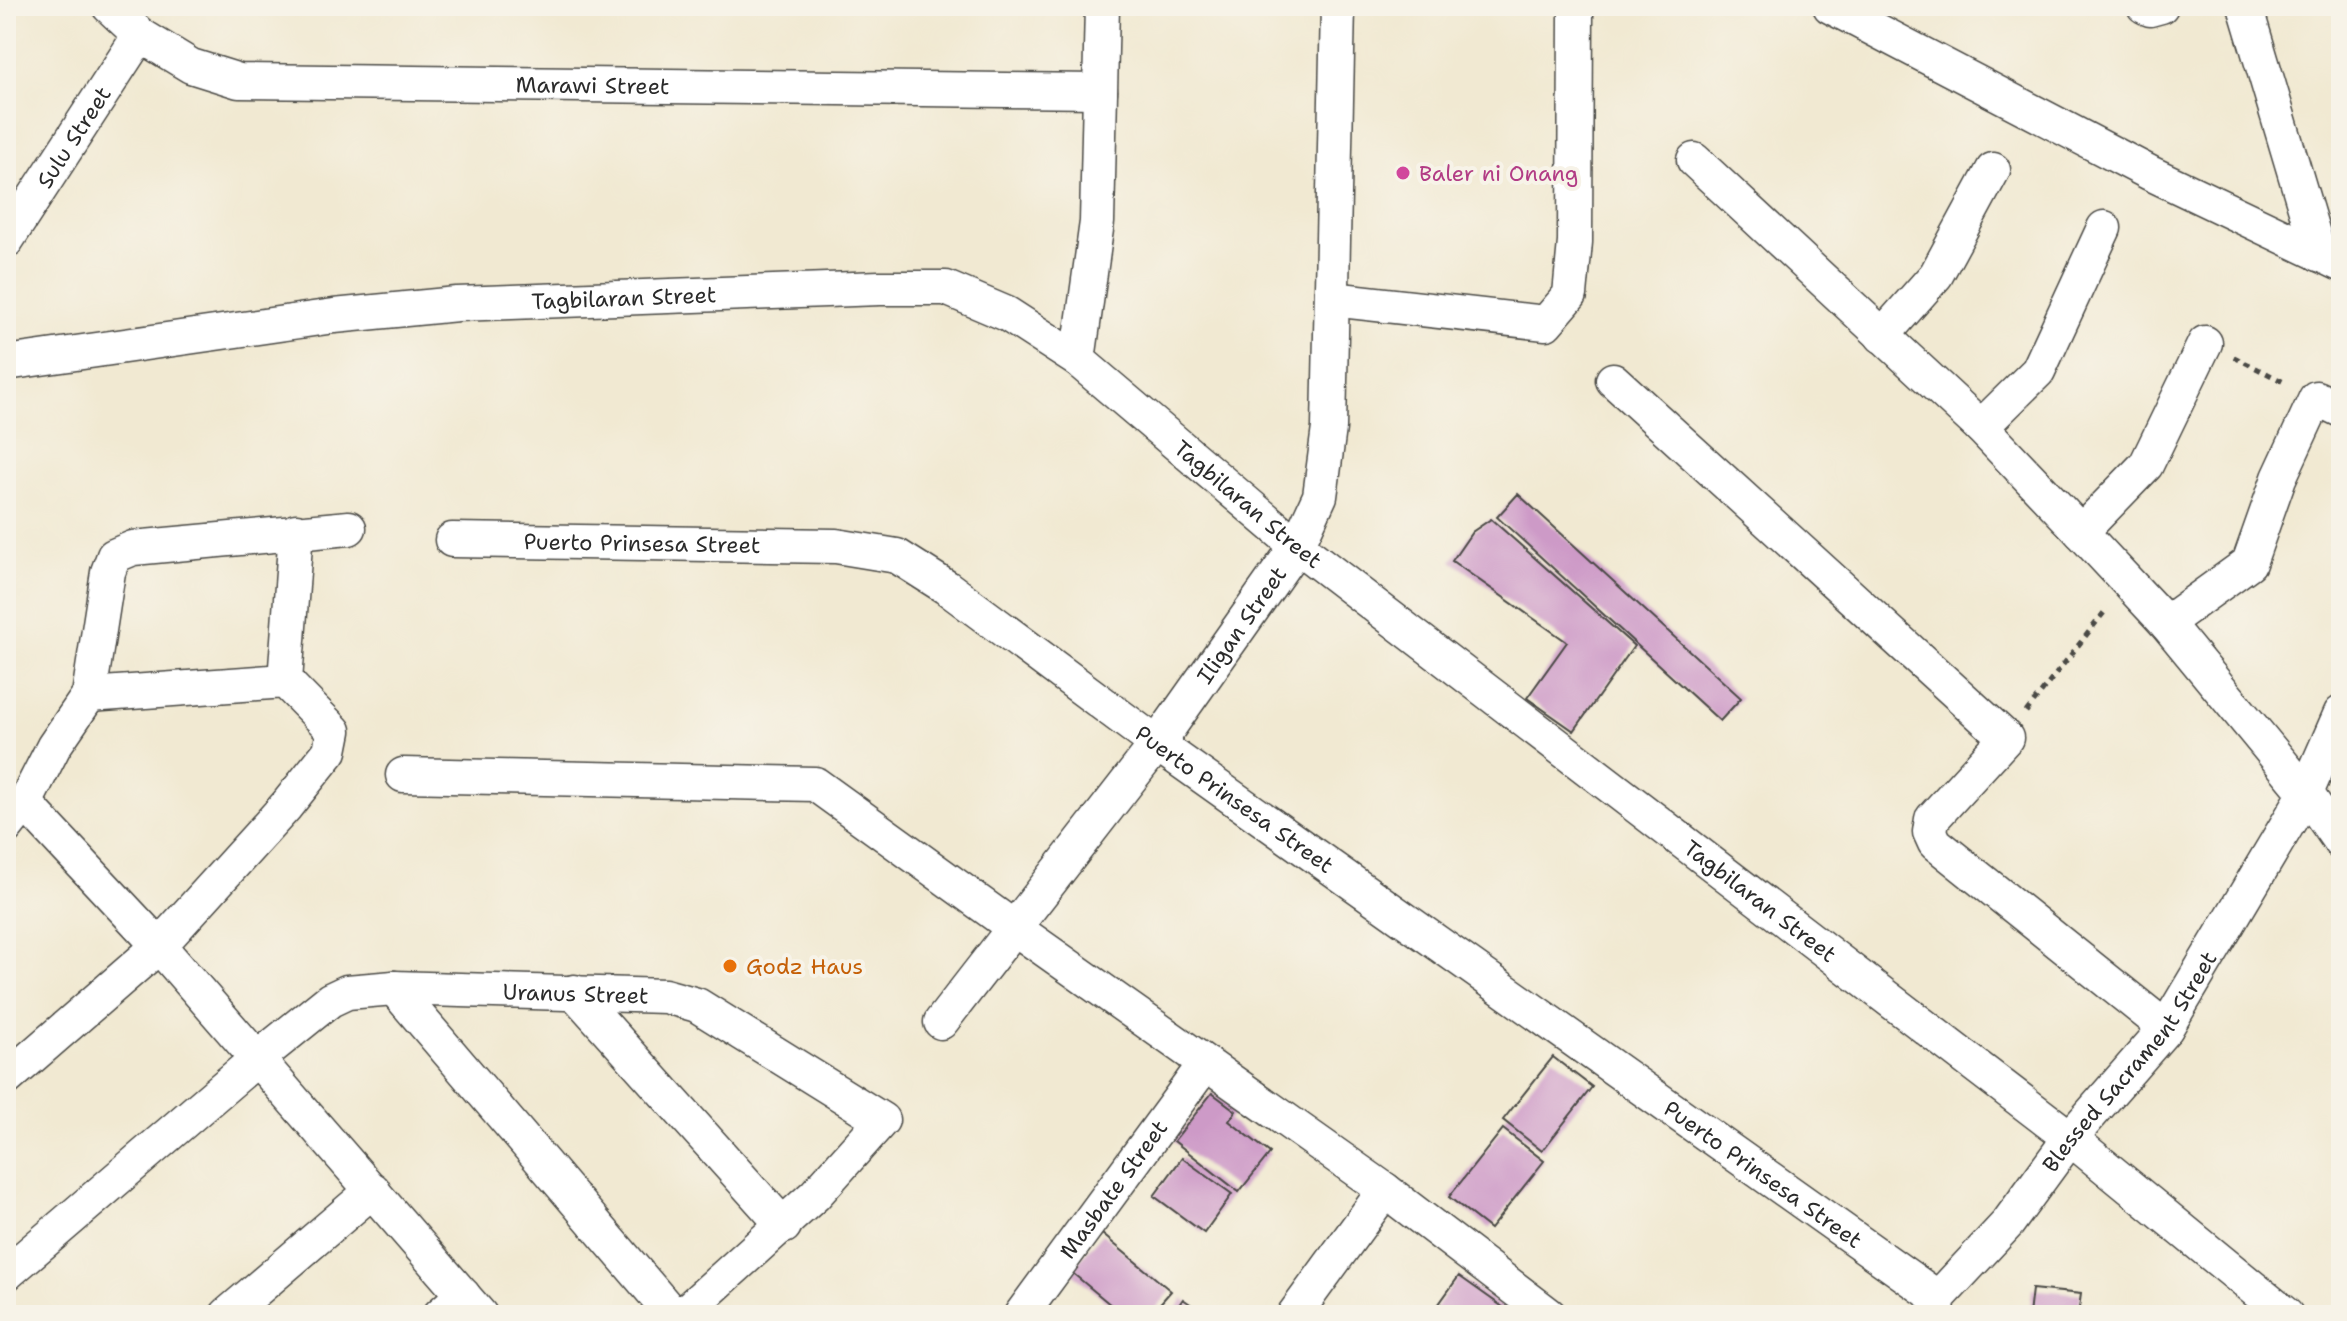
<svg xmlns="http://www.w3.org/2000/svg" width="2347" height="1321" font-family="'Shantell Sans',sans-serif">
<rect width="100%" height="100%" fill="#f7f3e8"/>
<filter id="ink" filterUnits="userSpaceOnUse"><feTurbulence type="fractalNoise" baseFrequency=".0125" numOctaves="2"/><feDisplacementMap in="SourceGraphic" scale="16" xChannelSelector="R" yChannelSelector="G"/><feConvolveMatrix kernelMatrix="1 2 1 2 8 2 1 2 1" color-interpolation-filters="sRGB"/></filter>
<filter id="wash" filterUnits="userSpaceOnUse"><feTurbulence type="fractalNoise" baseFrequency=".006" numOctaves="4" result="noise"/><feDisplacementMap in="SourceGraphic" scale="32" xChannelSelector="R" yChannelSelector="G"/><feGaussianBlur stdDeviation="1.8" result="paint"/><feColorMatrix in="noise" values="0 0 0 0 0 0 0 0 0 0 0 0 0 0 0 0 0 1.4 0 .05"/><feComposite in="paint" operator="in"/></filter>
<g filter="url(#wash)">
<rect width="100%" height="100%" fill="#f1e9d2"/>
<g id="blocks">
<path fill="#cd9ac7" d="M1518,494L1741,698L1720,721L1497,517Z
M1491,519L1634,646L1574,731L1527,698L1567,642L1452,561L1472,532Z
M1553,1057L1592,1087L1542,1151L1503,1120Z
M1212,1093L1236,1111L1229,1121L1270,1153L1239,1192L1174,1141Z
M1503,1129L1544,1161L1490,1229L1449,1197Z
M1182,1158L1232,1194L1204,1233L1154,1196Z
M1102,1234L1171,1291L1150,1315H1123L1070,1271Z
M1459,1276L1514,1315H1431Z
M2032,1289L2081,1294L2078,1315H2029Z
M1183,1299L1206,1315H1172Z"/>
</g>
</g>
<g filter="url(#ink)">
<use href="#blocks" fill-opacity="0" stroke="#494844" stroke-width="2"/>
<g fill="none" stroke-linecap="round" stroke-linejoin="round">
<g stroke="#494844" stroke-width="37">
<g id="street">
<path id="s1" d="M109,6L140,35L191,66L239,81L1100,91"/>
<path d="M1830,6L2150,173L2341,264"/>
<path d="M2144,6L2150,9L2161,6"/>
<path d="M2245,6L2319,254"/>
<path d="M1694,160L1981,427L2081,532L2166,623L2306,793L2341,843"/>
<path id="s2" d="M6,241L140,35"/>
<path d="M1332,299L1546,323L1570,295L1575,242L1576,6"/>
<path d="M1882,336L1936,275L1993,170"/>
<path d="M1078,360L1097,222L1102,6"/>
<path id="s3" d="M6,363L334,316L457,304L880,288H946L1007,314L1078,360L1297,546L2070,1138L2286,1315"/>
<path d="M1613,380L2006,738L1932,819L1930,832L1935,843L2166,1028"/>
<path d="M1981,427L2038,371L2104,228"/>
<path d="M2081,532L2146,465L2205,343"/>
<path id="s4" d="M452,540L836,546L897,556L946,587L1157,744L1938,1298"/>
<path d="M2166,623L2249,563L2279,478L2316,398L2341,410"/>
<path d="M285,681L296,531"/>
<path d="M403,775L815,784L1013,927L1385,1190L1549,1315"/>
<path d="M25,803L159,946L480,1315"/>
<path d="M6,827L25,803L54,746L89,695L108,572L114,556L133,548L349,528"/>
<path d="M394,988L673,1315"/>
<path d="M574,992L784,1226"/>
<path id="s5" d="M941,1022L1157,744L1297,546L1320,496L1329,428L1338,6"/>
<path d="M6,1079L159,946L286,806L330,751L334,731L285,681L89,695"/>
<path id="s6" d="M6,1274L258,1058L330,1000L347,992L394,988L665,996L697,1005L882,1120L815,1195L682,1315"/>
<path d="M227,1315L373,1190"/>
<path d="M440,1315L463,1295"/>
<path id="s7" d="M1021,1315L1205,1064"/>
<path d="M1294,1315L1385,1190"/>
<path id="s8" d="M1937,1315L1938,1298L2008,1223L2070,1138L2166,1028L2306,793L2341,713"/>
</g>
</g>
<path stroke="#494844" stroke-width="5" stroke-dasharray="6 6" stroke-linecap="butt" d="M2234,357L2286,383
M2026,712L2106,610"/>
<use href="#street" stroke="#fff" stroke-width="34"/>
</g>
</g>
<circle fill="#d1479c" stroke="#f7f3e8" stroke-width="3" cx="1403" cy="173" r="8"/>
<circle fill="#e8710a" stroke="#f7f3e8" stroke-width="3" cx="730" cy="966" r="8"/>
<g text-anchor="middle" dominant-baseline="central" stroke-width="8" stroke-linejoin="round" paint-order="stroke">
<g font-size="22" fill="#2b2b2b" stroke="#f7f3e8">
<text stroke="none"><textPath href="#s1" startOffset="506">Marawi Street</textPath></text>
<text stroke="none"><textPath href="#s2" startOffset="124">Sulu Street</textPath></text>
<text stroke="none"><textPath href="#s3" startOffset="622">Tagbilaran Street</textPath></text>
<text stroke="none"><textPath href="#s3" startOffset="1318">Tagbilaran Street</textPath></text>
<text stroke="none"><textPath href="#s4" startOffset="190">Puerto Prinsesa Street</textPath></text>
<text stroke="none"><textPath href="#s5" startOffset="498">Iligan Street</textPath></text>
<text stroke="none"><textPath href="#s4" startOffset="862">Puerto Prinsesa Street</textPath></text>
<text stroke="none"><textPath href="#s3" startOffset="1966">Tagbilaran Street</textPath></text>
<text stroke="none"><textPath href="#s6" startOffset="672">Uranus Street</textPath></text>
<text stroke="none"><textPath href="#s8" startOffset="322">Blessed Sacrament Street</textPath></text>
<text stroke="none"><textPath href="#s4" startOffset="1510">Puerto Prinsesa Street</textPath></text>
<text stroke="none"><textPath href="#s7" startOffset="156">Masbate Street</textPath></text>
</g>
<g font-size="22" fill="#b23c85" stroke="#f7f3e8" text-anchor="start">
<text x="1419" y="173">Baler ni Onang</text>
</g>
<g font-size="22" fill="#c56008" stroke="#f7f3e8" text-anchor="start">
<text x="746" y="966">Godz Haus</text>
</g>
</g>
<rect width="2347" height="1321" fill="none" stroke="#f7f3e8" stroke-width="32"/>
</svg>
